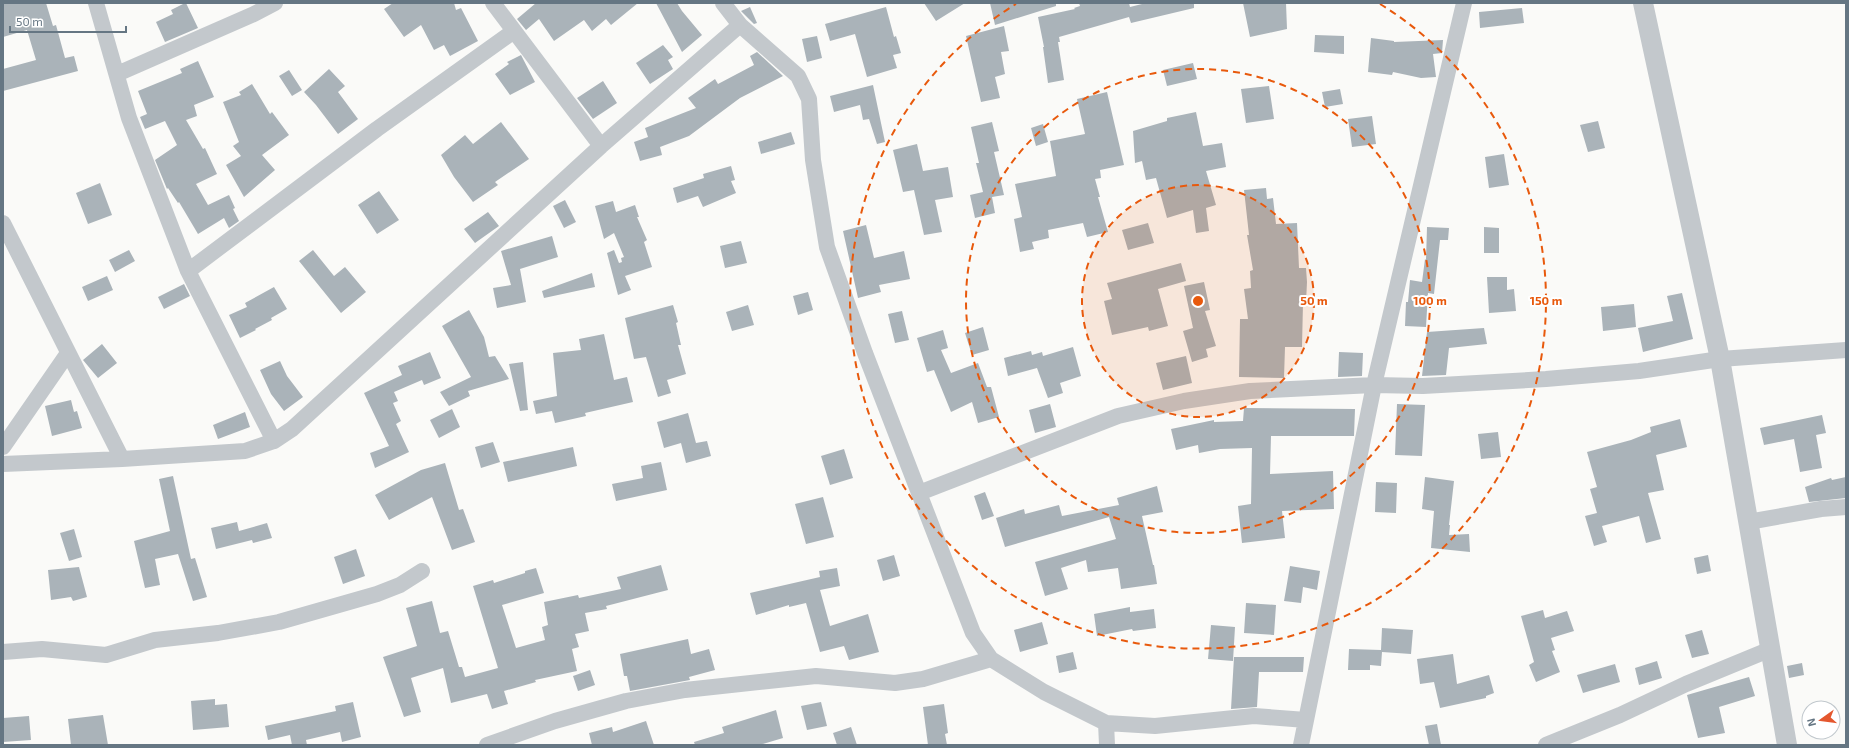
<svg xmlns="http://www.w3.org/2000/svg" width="1849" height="748" font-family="'Exo 2',sans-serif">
<rect width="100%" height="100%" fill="#fafaf8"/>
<path fill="#aab3b9" d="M3,3H46L53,26L56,25L65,58L74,56L78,71L3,91V69L36,60L27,30L3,37Z
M185,3H186L198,28L165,42L156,22L173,14L171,10Z
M393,3H454L456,10L461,8L478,41L450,56L444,45L434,50L421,25L404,37L384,9Z
M536,3H638L611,25L606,19L592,31L584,20L554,41L539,19L526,30L517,19Z
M656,3H677L682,11L702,35L682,52Z
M924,3H965L936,21Z
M990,3H1056V6L995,25Z
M1079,3H1129L1130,7L1146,3H1194V8L1131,23L1129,17L1059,37L1060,42H1058L1064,80L1048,83L1043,47H1044L1038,17L1075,9L1074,8L1080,6Z
M1243,3H1286L1287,29L1250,37Z
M750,7L757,23L754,24L741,11Z
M886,7L894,37L896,36L901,53L893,55L897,68L867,77L855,34L830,41L825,24Z
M1522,8L1524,23L1480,28L1479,12Z
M1004,26L1009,51L1001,52L1005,74L995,77L1000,98L981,102L966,36Z
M1315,35L1344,36V54L1314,52Z
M817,36L822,58L807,62L802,39Z
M1371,38L1394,41V42L1443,40L1442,53L1433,54L1436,77L1421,78L1393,72L1392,75L1368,72Z
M663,45L673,57L668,60L673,69L650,84L636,63Z
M757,52L783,76L740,98L689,136L660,147L662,155L640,161L634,142L648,137L645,128L696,108L688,98L715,79L718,84L754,65L750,56Z
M521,55L535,82L510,95L495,74L509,64L507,62Z
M198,61L214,97L194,105L197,116L186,120L203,149L205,148L217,174L196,184L208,205L229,195L235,208L233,209L239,221L229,228L224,218L198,234L179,202L178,203L168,188L167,189L155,160L177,145L165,121L145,129L140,117L147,114L138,91L182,73L180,69Z
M1193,63L1197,79L1167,86L1163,70Z
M329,69L345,86L338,92L358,119L338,134L316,105L304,92Z
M289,70L302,90L292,96L279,76Z
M603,81L617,103L593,119L577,98Z
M252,84L270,114L272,112L289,135L262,155L275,170L244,197L226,165L241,156L233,146L239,142L223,102L241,95L239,92Z
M873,85L885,142L877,144L869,119L863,120L860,105L834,112L830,96Z
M1269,86L1274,119L1246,123L1241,89Z
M1340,89L1343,104L1325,107L1322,92Z
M1107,92L1124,165L1100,170L1101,178L1095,179L1100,197H1098L1108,232L1087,237L1083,223L1048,230L1049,238L1032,242L1034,249L1020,252L1014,219L1022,217L1015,184L1056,176L1050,141L1085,134L1077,99Z
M1196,112L1203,146L1222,143L1226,167L1206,171L1216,205L1206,208L1209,231L1196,233L1193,210L1167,218L1156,178L1146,180L1142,161L1135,163L1133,131L1167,121V118Z
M1372,116L1376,144L1352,147L1348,119Z
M1598,121L1605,148L1588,152L1580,125Z
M501,122L529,159L495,182L498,185L473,202L454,177L441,155L465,135L473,144Z
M992,122L999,151L994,152L1004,195L992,197L995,213L975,218L970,195L983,192L976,163H979L971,127Z
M1043,124L1048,142L1036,146L1031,128Z
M791,132L795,144L761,154L758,142Z
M917,144L923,171L948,167L953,197L935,200L942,232L924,235L914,190L903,192L893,150Z
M1504,154L1509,185L1489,188L1485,157Z
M731,166L735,180L731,181L736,193L703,207L698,196L677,203L673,188L704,178L703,174Z
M100,183L112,215L88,224L76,193Z
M1266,188L1267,199L1273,198L1276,224L1297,223L1299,268H1306L1307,282L1306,303H1303L1302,347H1285L1284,378L1239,377L1240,319H1248L1244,289L1251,288L1250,271L1253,270L1247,235H1249L1244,190Z
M379,191L399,220L377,234L358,205Z
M565,200L576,222L564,228L553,206Z
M613,201L616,212L635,205L639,217H637L647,240L644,242L652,267L625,276L631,290L618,295L607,253L614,250L619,263L622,262L621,258L624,257L614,233L604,239L595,206Z
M488,212L499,226L475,243L464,229Z
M1148,223L1154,243L1128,250L1122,230Z
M866,225L874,258L904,251L910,279L879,285L881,292L858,298L843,231Z
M1427,227L1449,228L1448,240H1440L1434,294L1428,293L1426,327L1405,326L1406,302H1408L1410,280L1422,282L1425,259L1426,260Z
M1484,227L1499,228V253H1484Z
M552,236L558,257L520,269L526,302L497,308L493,288L511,285L501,251Z
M741,241L747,263L725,268L720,246Z
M129,250L135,261L115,272L109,260Z
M313,250L334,276L345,267L366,292L341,313L299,261Z
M1181,263L1186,281L1158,289L1168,326L1149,331L1148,327L1112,335L1104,301L1112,299L1107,283Z
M592,273L595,287L544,298L542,291Z
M107,276L113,290L88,301L82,287Z
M1487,277H1507V290L1514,289L1516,311L1489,313Z
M1204,282L1210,310L1205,311L1216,346L1206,349L1208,357L1192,362L1183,331L1193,328L1184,286Z
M184,284L190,296L164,309L158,297Z
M274,287L287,309L271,318L272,320L255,329L256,330L240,338L229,315L247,307L245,303Z
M808,292L813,310L798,315L793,296Z
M1682,293L1693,339L1643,352L1638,328L1673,321L1667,296Z
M1634,304L1636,327L1603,331L1601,307Z
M673,305L678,322L676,323L681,345H678L686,374L667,380L671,393L658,397L646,357L634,359L625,318Z
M748,305L754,325L732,331L726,312Z
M469,310L484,337L489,357L495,356L509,379L468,391L470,396L449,406L440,392L471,377L442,326Z
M902,311L909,340L895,343L888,314Z
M983,327L989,350L972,355L965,333Z
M1484,328L1487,344L1449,348L1446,375L1422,376L1427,332Z
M943,330L948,348L941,350L951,373L978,363L987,387H991L999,417L978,423L972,402L951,412L934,370L927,372L917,338Z
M604,334L614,380L627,377L633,402L585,413L586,416L555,423L552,411L536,414L533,401L557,396L553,353L581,350L579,339Z
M102,344L117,363L98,378L83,360Z
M1073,347L1081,376L1060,383L1063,393L1048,398L1037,368L1008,376L1004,358L1031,351L1032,355L1042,352L1043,356Z
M430,352L441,378L424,385L422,380L394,392L398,401L393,403L401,421L396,424L409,452L375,468L370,453L389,446L364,393L402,375L398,366Z
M1339,352L1363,353L1362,376L1338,377Z
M1186,356L1192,383L1163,390L1156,363Z
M280,361L287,376L303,397L284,411L271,394L260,370Z
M523,362L528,410L520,411L509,364Z
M71,400L74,412L77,411L82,428L52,436L45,406Z
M1050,404L1056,427L1035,433L1029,410Z
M1397,404L1425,405L1422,456L1395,455Z
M1244,408L1355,409L1354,436H1271L1270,474L1333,471L1334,509L1282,511L1285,538L1242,543L1238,506L1251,504L1252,448L1220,449L1199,453L1198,445L1176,450L1171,429L1214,420V422L1243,421Z
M452,409L460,427L439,438L430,420Z
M245,412L250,427L218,439L213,425Z
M688,413L696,443L707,441L711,456L686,463L681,443L664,448L657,422Z
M1822,415L1826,433L1816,435L1822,468L1800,472L1794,439L1764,445L1760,428Z
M1680,419L1687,447L1656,455L1664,490L1648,493L1661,539L1646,543L1639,516L1602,526L1607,542L1594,546L1585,516L1597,513L1590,489L1597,487L1587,452L1631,440L1651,432L1650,427Z
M1498,432L1501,457L1481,459L1478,434Z
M493,442L500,462L481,468L475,447Z
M573,447L577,466L508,482L503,462Z
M844,449L853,478L830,485L821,456Z
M661,462L667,490L616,501L612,484L643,478L641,466Z
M445,463L459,510L463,509L475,542L452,550L432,497L389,520L375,495L421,470Z
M173,476L191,559L195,558L207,597L193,601L178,554L155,559L160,585L145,588L134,541L170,531L159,479Z
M1425,477L1454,481L1449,525H1450L1449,535L1469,534L1470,552L1431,548L1434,511L1422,509Z
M1846,477V498L1809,502L1805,487L1831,478L1832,480Z
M1376,482L1397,483L1396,513L1375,512Z
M1157,486L1163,512L1142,516L1153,565H1154L1157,584L1121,589L1118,568L1088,572L1086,560L1061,568L1068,589L1045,596L1035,562L1116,539L1109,517L1005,547L996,518L1024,509L1025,514L1059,505L1062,516L1119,505L1117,498Z
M985,492L994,516L982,520L974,496Z
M823,497L834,537L806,544L795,504Z
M237,522L239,531L267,523L272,538L253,543L252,540L216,549L211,528Z
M74,529L82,557L69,561L60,533Z
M356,549L365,576L343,584L334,557Z
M894,555L900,576L883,581L877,560Z
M1708,555L1711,571L1697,574L1694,558Z
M661,565L668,590L606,606L607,609L585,613L589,631L575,634L579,647L572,649L577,671L535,680L536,682L504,691L508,704L492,709L487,694L451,703L443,668L411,678L421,712L404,717L383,657L417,646L406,608L432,601L440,633L448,631L459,667H462L465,677L498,668L473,586L493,580L494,583L525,573V571L536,568L544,593L502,605L516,648L545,640L542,627L548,625L544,602L578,595L579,598L621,589L617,577Z
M1290,566L1320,571L1317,590L1303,587L1301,603L1284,601Z
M79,567L87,597L73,601L71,597L51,600L48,570Z
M837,568L840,586L820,590L830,626L868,614L879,652L849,660L844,646L820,652L806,603L789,607V605L756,615L750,593L820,577L819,571Z
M1246,603L1276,605L1274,635L1244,633Z
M1130,607V612L1154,609L1156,628L1133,631L1132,629L1097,636L1094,614Z
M1543,610L1545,618L1567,611L1574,631L1551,638L1555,650L1552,651L1560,672L1536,682L1529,665L1534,662L1521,616Z
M1042,622L1048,644L1020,652L1014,630Z
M1211,625L1235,627L1233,661L1208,659Z
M1382,628L1413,630L1411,654L1382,652L1381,666L1370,665V670H1348L1349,649L1381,650Z
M1702,630L1709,654L1692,658L1685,635Z
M688,639L691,654L709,649L715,670L689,677L690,680L630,691L627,676H624L620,654Z
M1073,652L1077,669L1059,673L1056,656Z
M1453,654L1457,684L1489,675L1494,693L1486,696V698L1440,708L1434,682L1420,684L1417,659Z
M1234,657H1304L1303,672H1259L1257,707L1231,709Z
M1657,661L1662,678L1639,685L1635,668Z
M1802,663L1804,675L1789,678L1787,666Z
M1615,664L1620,682L1583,693L1577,675Z
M590,670L595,685L578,691L573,676Z
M1749,677L1755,696L1719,707L1725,733L1698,738L1687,695Z
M215,699V705L227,704L229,727L193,730L191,701Z
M353,702L361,737L342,742L340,732L306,740L307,745H292L290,735L268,740L265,726L336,711L335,706Z
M821,702L827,726L807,730L801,706Z
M944,704L948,733L945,734L947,745H928L923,707Z
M776,710L783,738L759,745H695L694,742L724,733L722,727Z
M103,715L108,745H71L68,719Z
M29,716L31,740L3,742V718Z
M646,721L654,745H592L589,733L612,727L613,732Z
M1437,724L1441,745H1429L1425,726Z
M851,727L857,745H837L833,733Z"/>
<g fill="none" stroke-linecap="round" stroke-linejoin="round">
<path stroke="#c3c8cc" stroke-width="16" d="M96,3L129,118L188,271L274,441
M493,3L601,146
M723,3L740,25L798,76L809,99L813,160L827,247L865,353L973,633L991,659L1044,692L1106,723L1155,726L1254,716L1306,720
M117,74L254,14L275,3
M3,223L122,459
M188,271L377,129L514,31
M3,447L68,353
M3,464L122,459L245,451L274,441L292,429L601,146L740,25
M919,493L1118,416L1184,401L1250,391L1374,385L1423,386L1546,379L1639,371L1720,359L1846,350
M1748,522L1821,509L1846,507
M3,652L42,649L106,655L155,640L218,633L279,622L377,594L400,585L422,571
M1106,723L1107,745
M487,745L555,721L626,701L685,690L816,676L895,683L923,679L991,659
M1301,745L1374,385L1464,3
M1546,745L1620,715L1686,684L1771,649"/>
<path stroke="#c3c8cc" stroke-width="20" d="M1643,3L1720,359L1787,745"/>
</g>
<circle cx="1198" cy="301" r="116" fill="#e8590c" fill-opacity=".12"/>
<g fill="none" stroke="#e8590c" stroke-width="2" stroke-dasharray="7 5">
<circle cx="1198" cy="301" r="116"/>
<circle cx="1198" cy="301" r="232"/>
<path d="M1380 4A348 348 0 1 1 1016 4"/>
</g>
<circle cx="1198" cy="301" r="6" fill="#e8590c" stroke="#fff" stroke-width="2"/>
<g font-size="12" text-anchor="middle" font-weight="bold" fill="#e8590c" stroke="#fff" stroke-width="4" stroke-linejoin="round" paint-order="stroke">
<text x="1314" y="305">50 m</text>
<text x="1430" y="305">100 m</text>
<text x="1546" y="305">150 m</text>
</g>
<rect width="1849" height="748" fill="none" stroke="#657683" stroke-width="8"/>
<g transform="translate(1821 720) rotate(256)"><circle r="19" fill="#ffffff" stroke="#c1c8cd"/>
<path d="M0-3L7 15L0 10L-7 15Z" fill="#e4572e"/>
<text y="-6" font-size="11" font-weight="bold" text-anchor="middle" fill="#657683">N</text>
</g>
<path d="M10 26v6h116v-6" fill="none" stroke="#657683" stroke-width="2"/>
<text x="16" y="26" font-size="12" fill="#657683" stroke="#ffffff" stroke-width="3" paint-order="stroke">50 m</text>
</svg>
